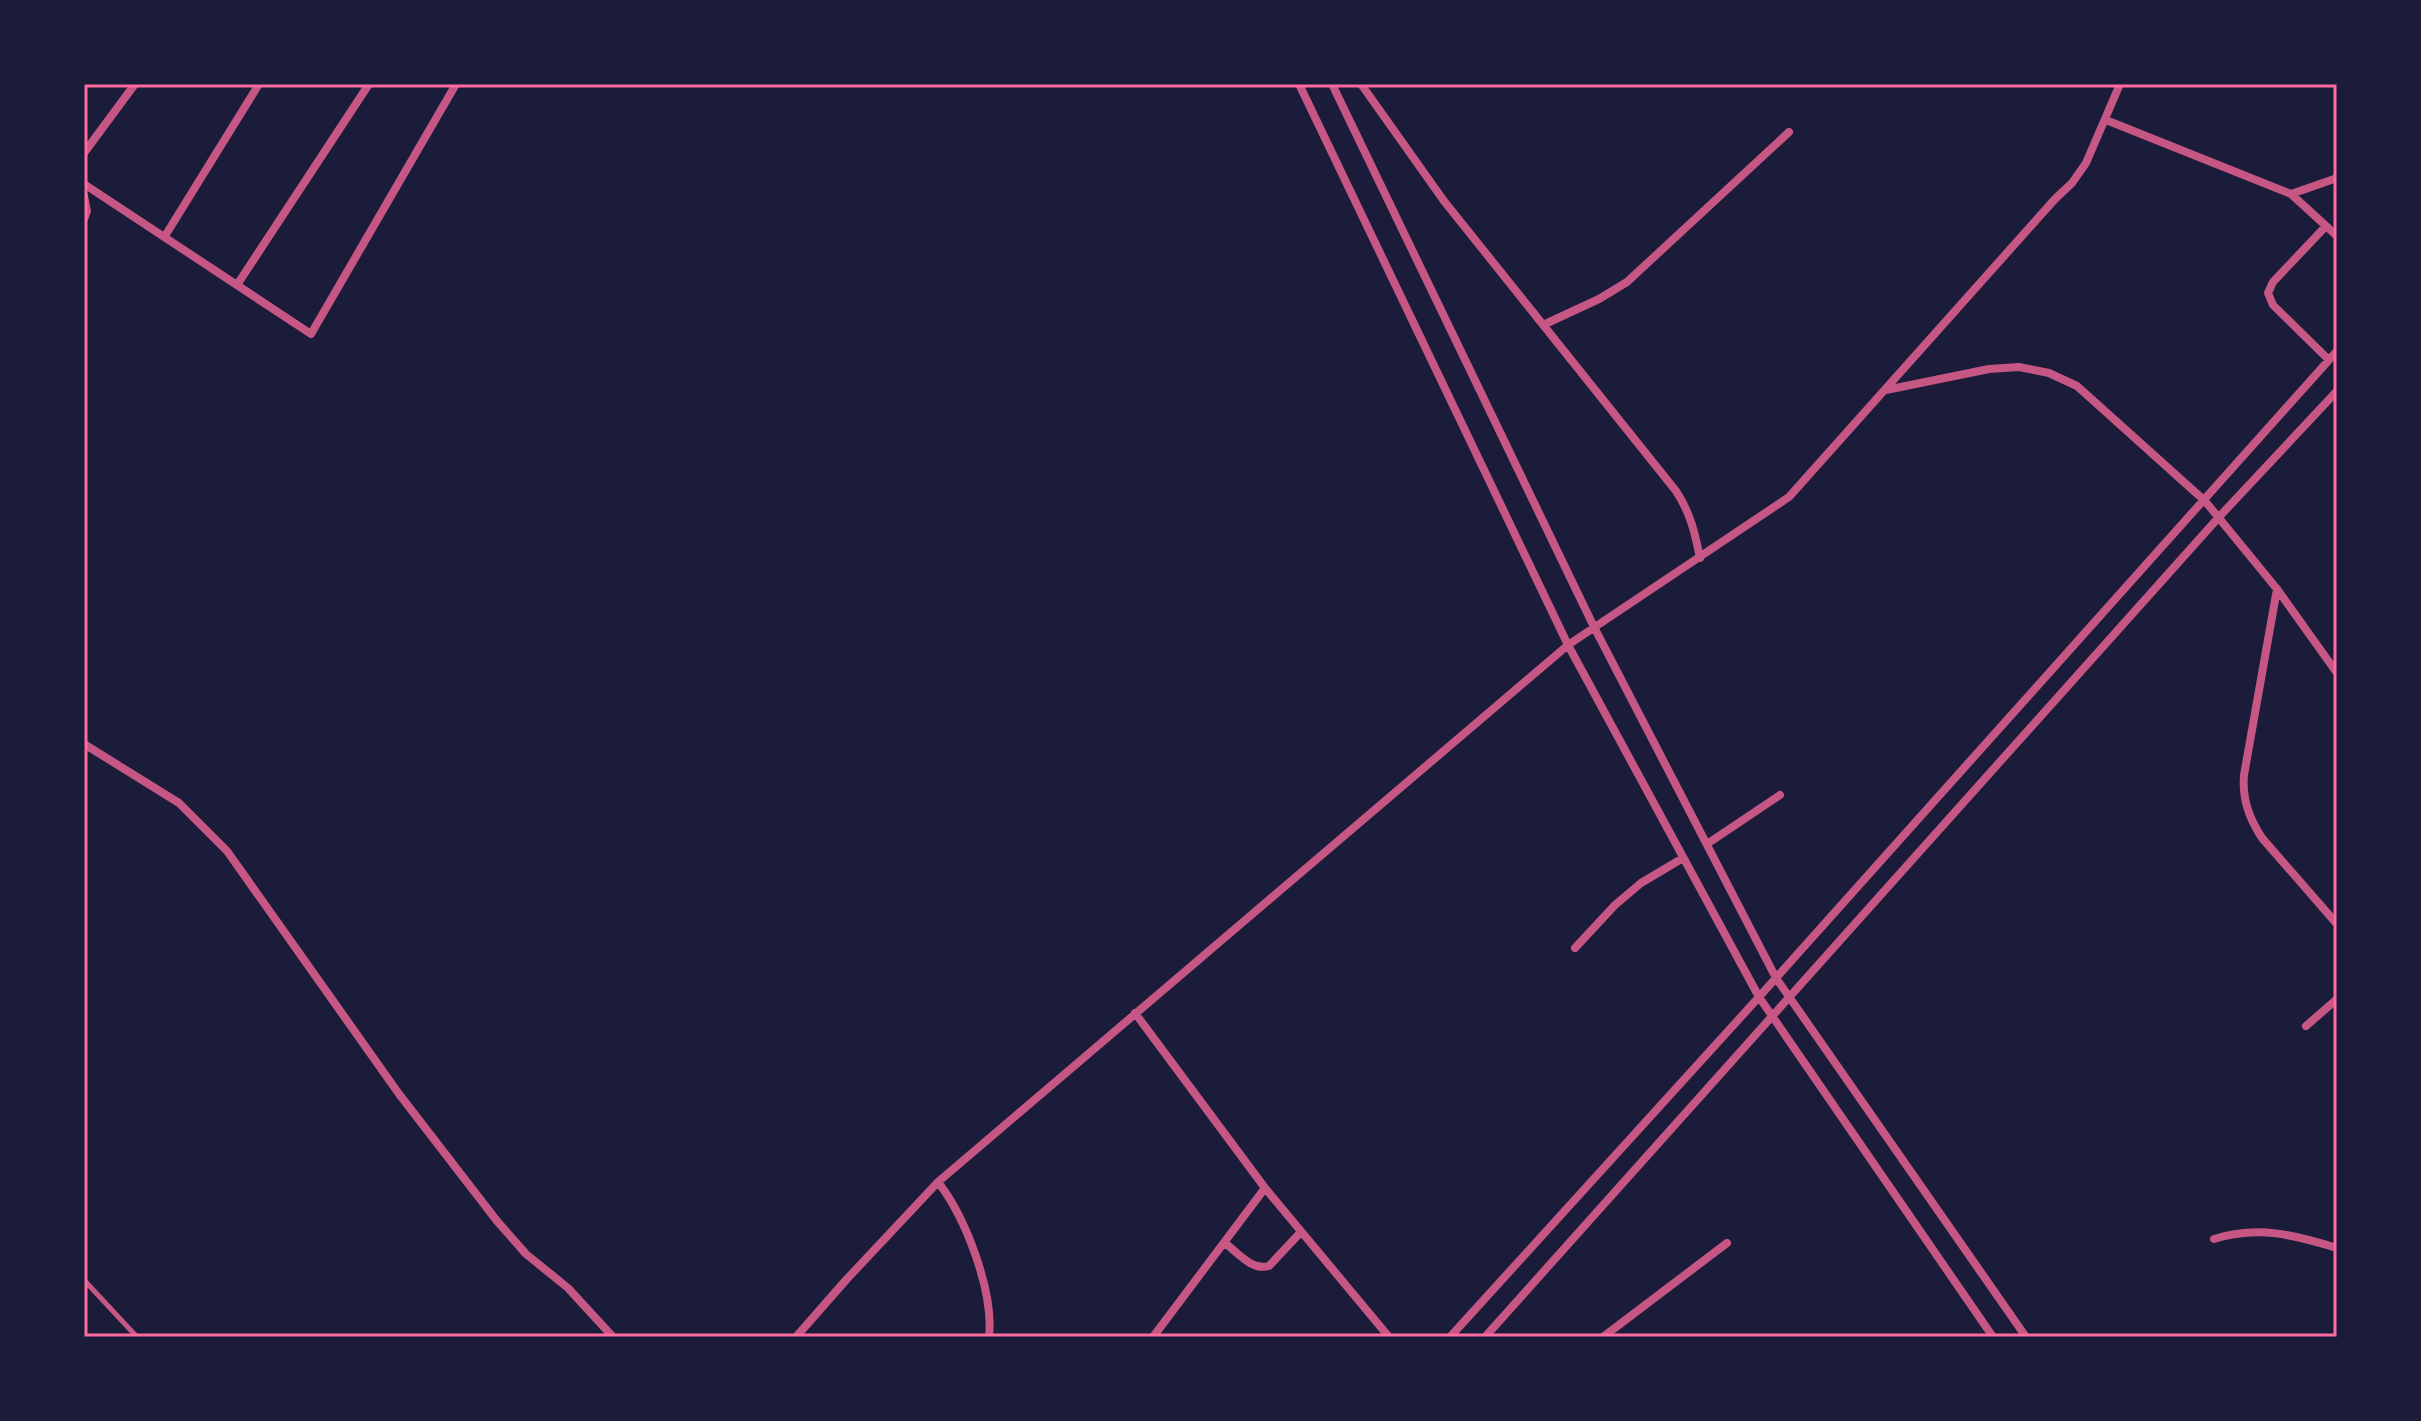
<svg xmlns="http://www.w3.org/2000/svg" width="2421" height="1421" font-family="'Fira Sans',sans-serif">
<rect width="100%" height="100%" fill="#1b1b3a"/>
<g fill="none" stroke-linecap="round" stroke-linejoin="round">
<path stroke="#c65784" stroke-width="5" d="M84,1280L137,1337"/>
<path stroke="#c65784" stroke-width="8" d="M1299,84L1568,645L1759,997L1993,1337
M1332,84L1594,627L1776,978L2026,1337
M1361,84L1444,201L1676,491C1690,512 1695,533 1700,558
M2106,120L2291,194L2337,236
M84,153L135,84
M84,184L311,334L456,84
M2291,194L2337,178
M84,196L87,211L84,219
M2326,226L2273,282L2268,293L2273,305L2329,360
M165,236L259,84
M237,285L369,84
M1543,325L1599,299L1627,282L1789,132
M1886,390L1989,369L2019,367L2049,373L2077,386L2205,501L2277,589L2337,673
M2277,589L2244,775C2242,799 2249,818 2262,838L2337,924
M84,744L179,803L227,851L399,1094L497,1221L526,1254L568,1288L613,1337
M1707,844L1780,795
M1575,948L1615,905L1641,883L1683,858
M1135,1013L1265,1188L1389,1337
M2306,1026L2337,999
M938,1182C966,1218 994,1292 989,1337
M2214,1239C2258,1225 2294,1235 2337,1248
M1225,1243C1238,1253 1252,1271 1269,1266L1300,1233
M796,1337L846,1280L938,1182L1568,645L1789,497L2055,199L2072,183L2086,163L2120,84
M1153,1337L1265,1188
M1450,1337L1759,997L2337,351
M1485,1337L2219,517L2337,391
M1603,1337L1727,1243"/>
</g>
<rect width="2421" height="1421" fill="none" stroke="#1b1b3a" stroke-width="172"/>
<rect x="86" y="86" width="2249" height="1249" fill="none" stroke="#ff6b9d" stroke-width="3"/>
</svg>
